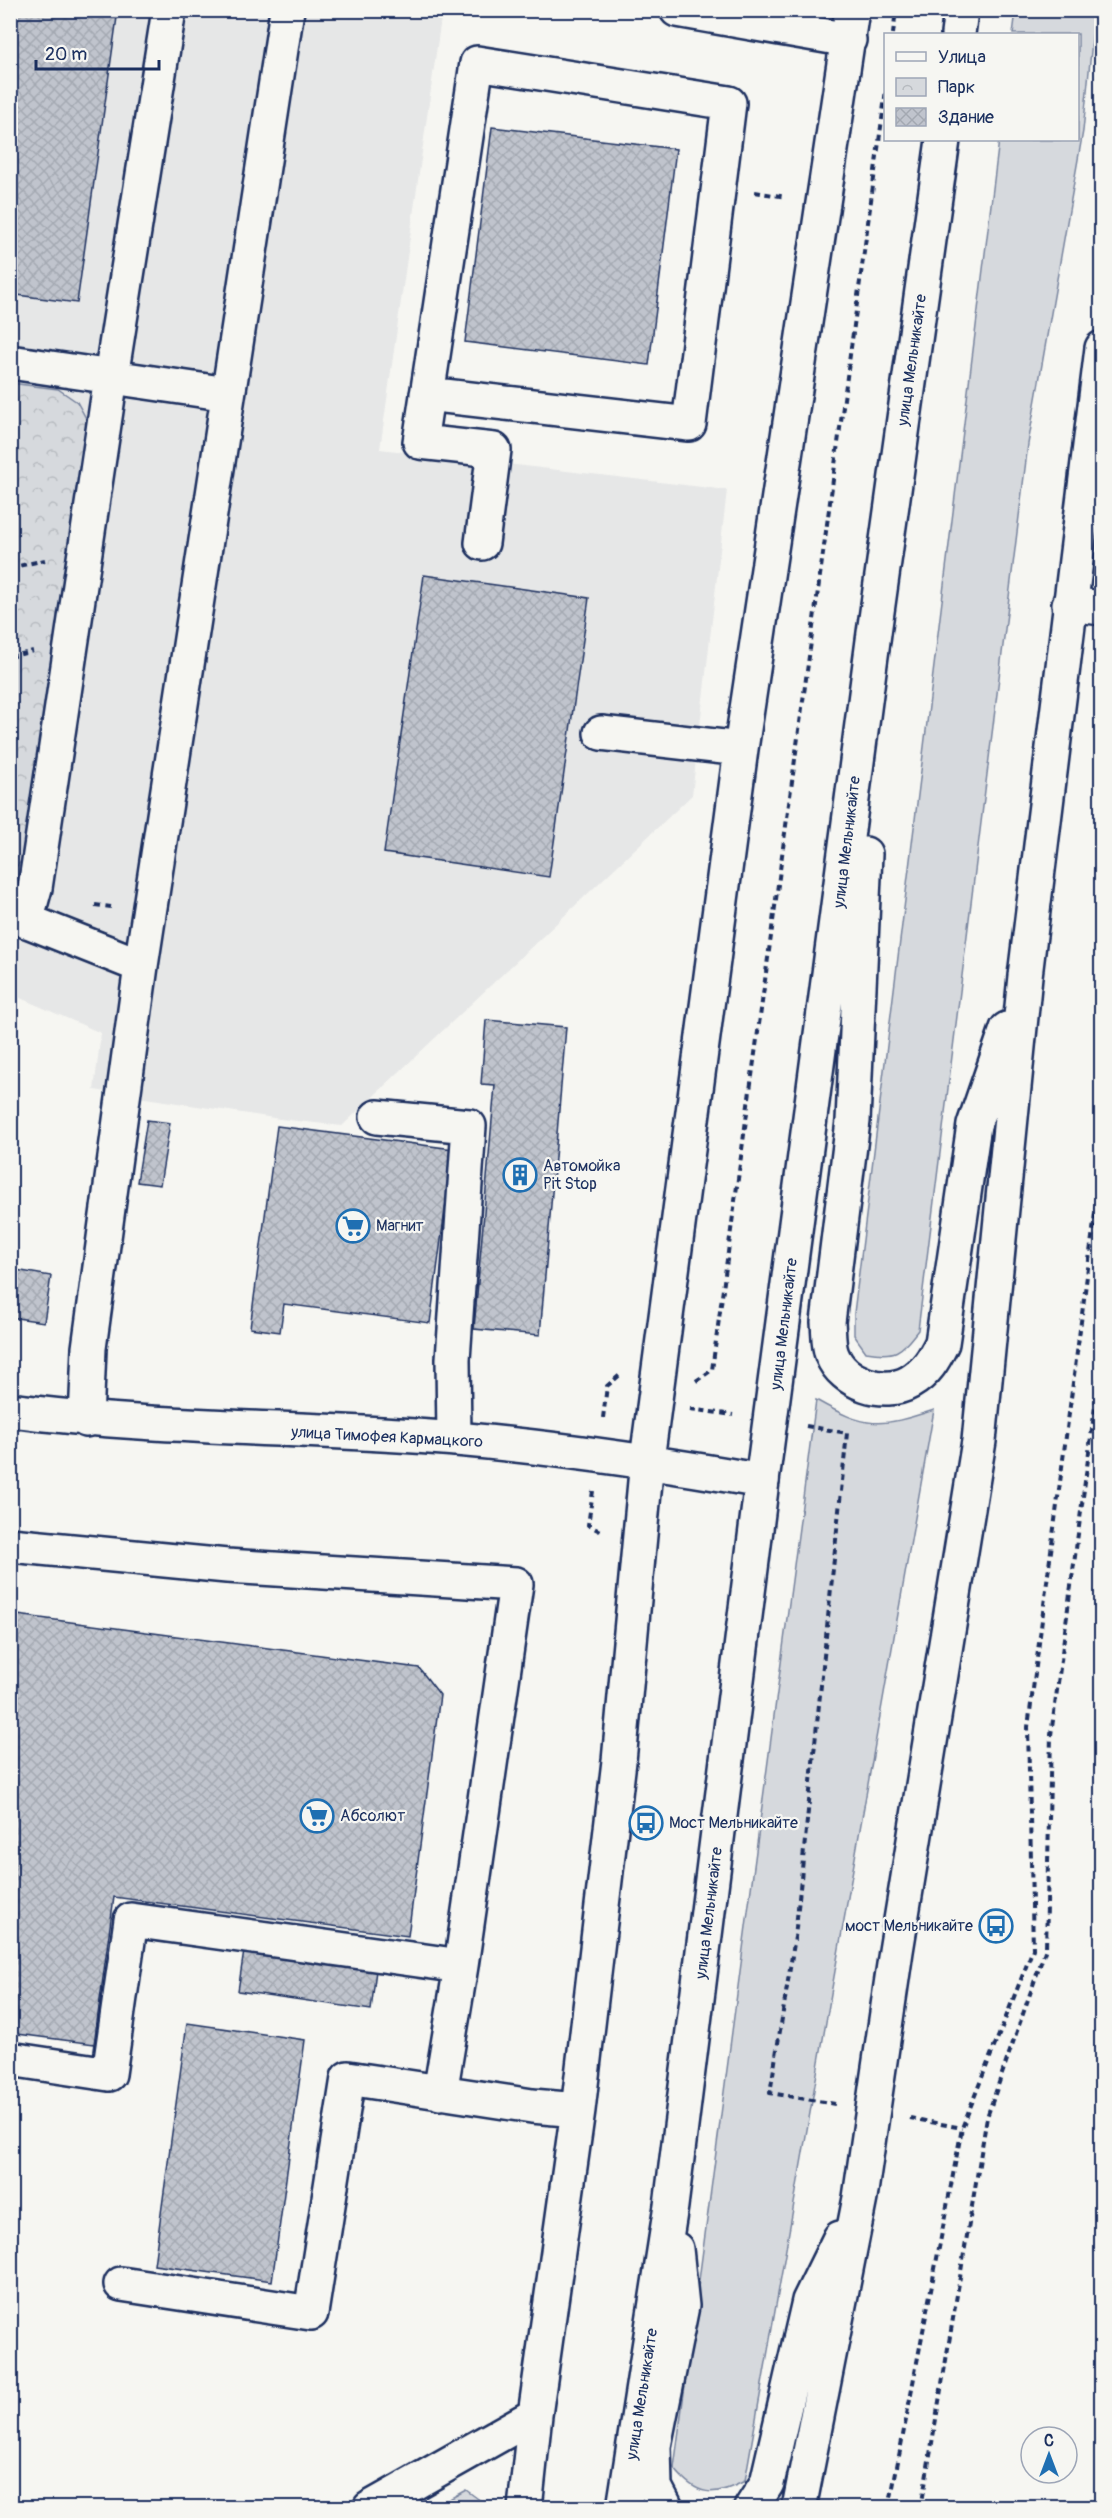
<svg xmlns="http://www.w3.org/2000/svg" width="1112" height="2518" font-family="Pangolin,sans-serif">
<defs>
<pattern id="park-crowns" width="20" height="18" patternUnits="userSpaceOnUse" patternTransform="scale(1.5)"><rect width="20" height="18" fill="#d6d9dd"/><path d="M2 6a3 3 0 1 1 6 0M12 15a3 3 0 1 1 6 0" fill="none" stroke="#b7bbc0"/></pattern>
<pattern id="building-cross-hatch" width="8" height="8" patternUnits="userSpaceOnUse" patternTransform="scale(1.5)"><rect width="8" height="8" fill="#c0c4cd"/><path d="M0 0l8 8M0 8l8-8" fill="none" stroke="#a4a9b2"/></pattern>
</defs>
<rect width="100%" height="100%" fill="#f6f6f2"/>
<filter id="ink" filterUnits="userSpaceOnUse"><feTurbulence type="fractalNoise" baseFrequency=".0167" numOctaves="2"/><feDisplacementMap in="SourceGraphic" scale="12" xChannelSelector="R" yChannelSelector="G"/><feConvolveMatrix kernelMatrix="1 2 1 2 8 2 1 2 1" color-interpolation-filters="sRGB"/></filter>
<g filter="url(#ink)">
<path fill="#e6e7e7" d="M11,11H442L380,449L727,490L692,795L342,1126L280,1119L94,1090L101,1033L11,994Z"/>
<path fill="#d6d9dd" stroke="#78849e" stroke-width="1.5" d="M1016,11H1095L1083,131L1028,444L918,1330C900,1353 896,1357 866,1352L854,1335V1313L999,140H1078V34H1013Z
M816,1400C867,1429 879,1428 934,1410L745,2481C714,2497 697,2497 674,2468Z
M466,2490L489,2507H435Z"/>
<path fill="url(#park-crowns)" stroke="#78849e" stroke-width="1.5" d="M10,383L58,389L77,402L88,422L27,854L11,873Z"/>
<path fill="url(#building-cross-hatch)" stroke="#1b2f5e" stroke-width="1.5" d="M10,10H118L77,303L10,294Z
M492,127L676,149L649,365L465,342Z
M424,575L589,598L549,877L384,853Z
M486,1020L566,1027L540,1335L474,1329L495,1085L481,1084Z
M147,1120L170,1123L160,1185L137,1182Z
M277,1126L453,1149L430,1323L284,1304L280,1332L250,1328Z
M10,1269L51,1276L44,1322L10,1317Z
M10,1614L419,1668L440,1695L408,1936L114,1897L94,2044L10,2033Z
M244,1951L376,1970L371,2010L238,1991Z
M187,2023L305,2040L272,2281L154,2265Z"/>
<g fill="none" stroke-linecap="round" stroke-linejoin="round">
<g stroke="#1b2f5e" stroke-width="38">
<path id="minor" d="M677,10L849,40
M10,362L228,394
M427,394L689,424L729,103L477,63L420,442L494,450L482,543
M1069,604L1102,608
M601,733L741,749
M10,914L141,966
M26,921L35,888L111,377L169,10
M377,1117L469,1126L453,1359L454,1439
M10,1410C158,1429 307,1427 456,1439C559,1448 660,1463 762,1481
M86,1420L89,1348L141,966L287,10
M10,1545L227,1566L516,1584L461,1966L440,2093
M10,2059L109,2074L131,1920L461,1966
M121,2284L311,2313L348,2078L532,2106L578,2110
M370,2508L535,2415
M525,2508L535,2415L578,2110L619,1761L647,1460L741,749L852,10"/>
</g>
<g stroke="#1b2f5e" stroke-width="38">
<path id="major" d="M958,34L961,10
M865,854L853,1121L828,1322C829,1332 828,1345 832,1355C843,1383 884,1397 910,1382C927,1372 934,1359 942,1343L974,1125L1007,1029
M624,2508L671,2206L762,1481L874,633L943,140
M666,2508L655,2487L654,2446L682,2306L676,2249
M751,2508L767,2483L809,2301L840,2238
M799,2508L860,2198L896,1951L979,1441L1025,976L1102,348"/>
</g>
<path stroke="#1b2f5e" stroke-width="4" stroke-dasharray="6 4.5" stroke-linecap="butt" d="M893,34L896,10
M755,192L786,197
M10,568L45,560
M10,657L33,651
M95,905L111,907
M696,1381L712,1370L886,90
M690,1409L733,1415
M603,1418L607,1386L620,1375
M806,1426L847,1433L795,1937L770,2093L835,2104
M593,1491L588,1525L602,1532
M910,2118L962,2128
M889,2508L962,2128L1033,1949L1028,1727L1102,1161
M921,2508L987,2117L1046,1948L1051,1735L1102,1355"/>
<use href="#minor" stroke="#f6f6f2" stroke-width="33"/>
<use href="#major" stroke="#f6f6f2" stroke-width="33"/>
</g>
</g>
<defs>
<g id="building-ring" transform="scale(1.725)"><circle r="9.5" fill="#f6f6f2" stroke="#1f6fb2" stroke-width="1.5"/><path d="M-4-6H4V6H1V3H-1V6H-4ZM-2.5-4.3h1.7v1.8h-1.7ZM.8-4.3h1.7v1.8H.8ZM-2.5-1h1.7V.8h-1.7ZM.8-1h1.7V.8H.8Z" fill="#1f6fb2"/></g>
<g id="supermarket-ring" transform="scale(1.725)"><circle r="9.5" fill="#f6f6f2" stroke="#1f6fb2" stroke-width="1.5"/><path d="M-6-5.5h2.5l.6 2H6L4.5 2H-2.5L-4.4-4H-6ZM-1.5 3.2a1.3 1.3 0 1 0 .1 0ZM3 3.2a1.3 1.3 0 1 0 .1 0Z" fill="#1f6fb2"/></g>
<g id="bus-ring" transform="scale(1.725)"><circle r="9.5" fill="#f6f6f2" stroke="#1f6fb2" stroke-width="1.5"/><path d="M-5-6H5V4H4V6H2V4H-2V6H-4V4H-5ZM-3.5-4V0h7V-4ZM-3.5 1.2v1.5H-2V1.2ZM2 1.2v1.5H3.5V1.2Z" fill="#1f6fb2"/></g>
</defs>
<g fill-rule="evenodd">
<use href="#building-ring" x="520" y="1175"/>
<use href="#supermarket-ring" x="353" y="1226"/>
<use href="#supermarket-ring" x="317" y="1816"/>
<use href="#bus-ring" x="646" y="1823"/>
<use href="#bus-ring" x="996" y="1926"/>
</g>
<g text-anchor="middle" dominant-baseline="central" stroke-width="4.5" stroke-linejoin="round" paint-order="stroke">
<g font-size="16" fill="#1b2f5e" stroke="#f6f6f2">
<text transform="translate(912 360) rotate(-82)">улица Мельникайте</text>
<text transform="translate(847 842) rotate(-83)">улица Мельникайте</text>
<text transform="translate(784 1324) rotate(-83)">улица Мельникайте</text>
<text transform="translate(387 1437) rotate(3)">улица Тимофея Кармацкого</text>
<text transform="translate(709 1913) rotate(-83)">улица Мельникайте</text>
<text transform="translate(642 2394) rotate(-81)">улица Мельникайте</text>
</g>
<g font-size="16" fill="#1b2f5e" stroke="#f6f6f2" text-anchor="start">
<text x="543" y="1166">Автомойка<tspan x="543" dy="18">Pit Stop</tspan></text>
<text x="376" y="1226">Магнит</text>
<text x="340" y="1816">Абсолют</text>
<text x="669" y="1823">Мост Мельникайте</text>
<text x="973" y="1926" text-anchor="end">мост Мельникайте</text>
</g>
</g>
<rect width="1112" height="2518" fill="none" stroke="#f6f6f2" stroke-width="36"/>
<rect x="18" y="18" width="1076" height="2482" fill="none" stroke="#1b2f5e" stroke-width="2" filter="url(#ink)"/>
<rect x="884" y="33" width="195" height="108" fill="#f6f6f2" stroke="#9ea6b7" stroke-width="1.5"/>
<rect x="896" y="52" width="30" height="9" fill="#f6f6f2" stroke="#9ea6b7" stroke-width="1.5"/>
<text x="938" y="63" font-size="18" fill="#1b2f5e">Улица</text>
<rect x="896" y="78" width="30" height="18" fill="url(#park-crowns)" stroke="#9ea6b7" stroke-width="1.5"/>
<text x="938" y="93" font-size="18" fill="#1b2f5e">Парк</text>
<rect x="896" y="108" width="30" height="18" fill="url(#building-cross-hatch)" stroke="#9ea6b7" stroke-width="1.5"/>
<text x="938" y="123" font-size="18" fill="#1b2f5e">Здание</text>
<g transform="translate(1049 2455)"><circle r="28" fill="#f6f6f2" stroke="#9ea6b7" stroke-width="1.5"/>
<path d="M0-4.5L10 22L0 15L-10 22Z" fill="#1f6fb2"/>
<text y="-9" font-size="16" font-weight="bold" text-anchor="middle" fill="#1b2f5e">С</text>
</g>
<path d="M36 60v9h123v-9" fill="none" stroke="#1b2f5e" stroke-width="3"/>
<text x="45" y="60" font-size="18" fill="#1b2f5e" stroke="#f6f6f2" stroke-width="4.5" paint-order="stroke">20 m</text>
</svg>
